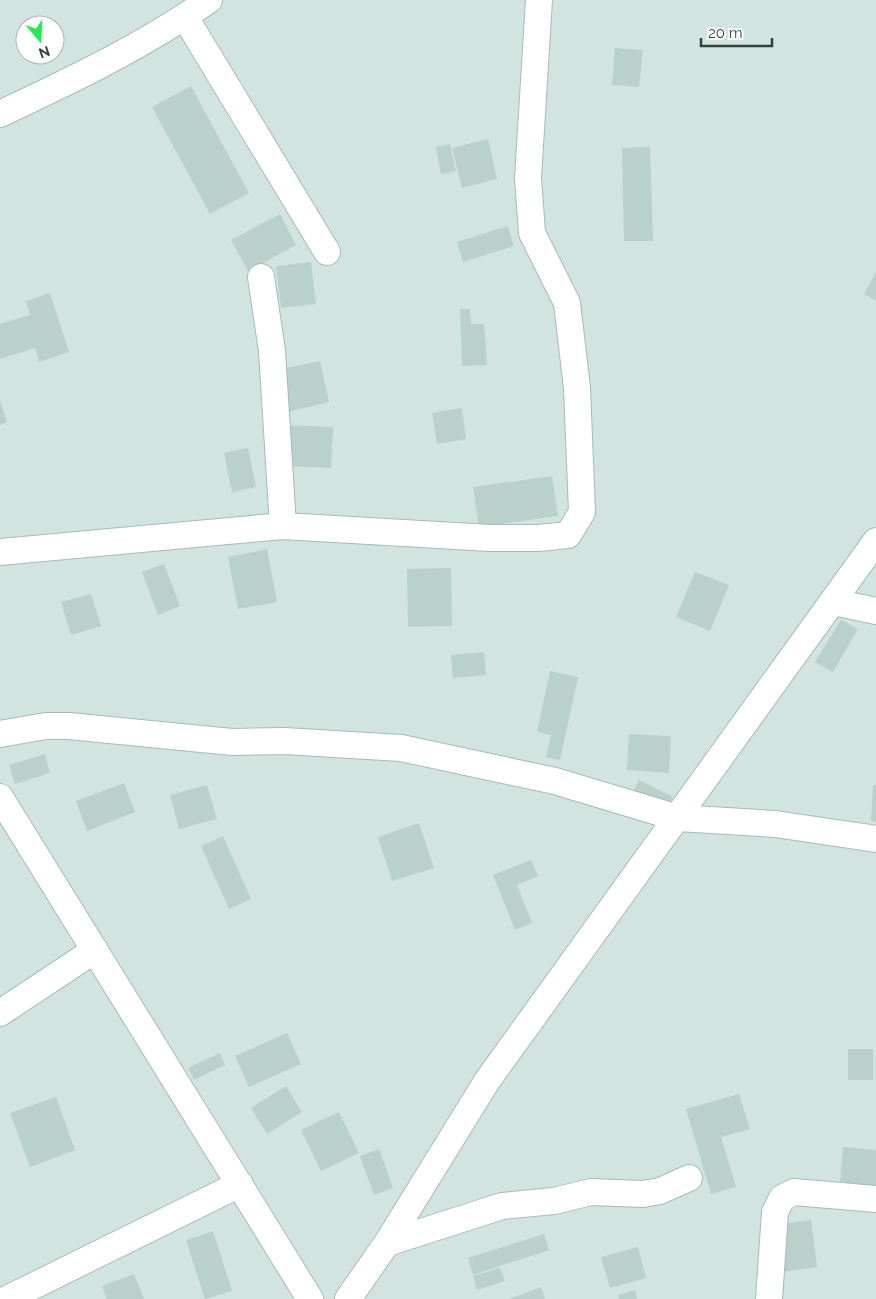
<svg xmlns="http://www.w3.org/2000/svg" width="876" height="1299" font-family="Raleway,sans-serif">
<rect width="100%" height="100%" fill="#e3f0ee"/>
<path fill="#d1e4e0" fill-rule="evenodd" d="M0,0H876V1299H0ZM25,25H55V55H25Z"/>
<path fill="#b9d1ca" d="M615,48L643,50L639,87L612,85Z
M191,86L249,193L210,214L152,107Z
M488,139L497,179L462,188L452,148Z
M450,144L456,171L441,174L436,147Z
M650,147L653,241H624L622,148Z
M280,214L296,245L248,271L231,240Z
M508,226L514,246L463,262L457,242Z
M311,262L316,304L281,308L276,266Z
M876,272V301L864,294Z
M50,293L69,352L39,362L35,348L0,359V324L30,315L26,301Z
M460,309H470L471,324H484L487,365L462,366Z
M320,361L329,402L283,413L273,371Z
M0,401L7,422L0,425Z
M462,408L466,439L437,444L432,413Z
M283,425L333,427L331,468L282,466Z
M248,448L256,487L232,492L224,453Z
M552,476L558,516L479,527L473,487Z
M267,549L277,602L238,609L228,557Z
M164,564L180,606L158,615L142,572Z
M451,568L452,626L408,627L407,569Z
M695,572L729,585L710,631L676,617Z
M91,594L101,626L71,635L61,602Z
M841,620L858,629L833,672L815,662Z
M484,652L486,675L453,678L451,655Z
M550,671L578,677L560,760L546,757L551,735L537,732Z
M629,734L671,736L669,773L627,770Z
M45,754L50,773L15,784L9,765Z
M639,780L673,797L665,813L631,796Z
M124,783L135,812L87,831L76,801Z
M207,785L217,819L179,829L170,795Z
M873,785H876V822L871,821Z
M419,823L434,868L392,881L378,837Z
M223,836L251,899L229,909L201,846Z
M531,860L538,876L517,885L532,923L515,930L493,875Z
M287,1033L301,1064L249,1087L235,1056Z
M848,1049H873V1080H848Z
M220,1053L225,1065L194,1080L188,1068Z
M286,1086L302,1112L267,1134L251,1108Z
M739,1094L750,1129L721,1137L736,1187L711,1194L686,1109Z
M56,1097L75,1150L30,1167L10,1113Z
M339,1112L359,1153L321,1171L301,1130Z
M843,1147L876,1150V1207L838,1204Z
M379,1149L393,1188L374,1195L360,1156Z
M811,1220L817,1267L776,1273L770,1226Z
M213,1231L232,1291L205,1299L186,1240Z
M544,1234L549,1250L473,1275L468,1258Z
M638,1247L646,1278L610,1288L601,1257Z
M500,1268L505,1281L477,1290L473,1276Z
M134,1274L144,1299H107L102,1286Z
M541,1287L545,1299H509Z
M635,1290L637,1299H619L618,1295Z"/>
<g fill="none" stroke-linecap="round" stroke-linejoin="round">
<g stroke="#a6bbb6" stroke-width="28">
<path id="minor" d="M185,17L327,252
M0,114C72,80 144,46 209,0
M261,277L272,351L283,526
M0,552L283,526L490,538H538L568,535L582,512L577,388L567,303L532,233L528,178L539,0
M834,602L876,611
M0,734L46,726H69L232,742L285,741L401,748L555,781L678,818L775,824L876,839
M0,797L310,1299
M0,1013L95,950
M387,1243L502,1206L554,1201L591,1192L643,1194L660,1191L689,1178
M7,1299L240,1184
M348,1299L387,1243L487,1081L876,541
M769,1299L775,1212L782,1198L794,1192L876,1199"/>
</g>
<use href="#minor" stroke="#fff" stroke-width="26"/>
</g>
<g transform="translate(40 40) rotate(161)"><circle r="24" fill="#ffffff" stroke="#adb3b2"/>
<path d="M0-4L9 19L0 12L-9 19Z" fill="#1bef53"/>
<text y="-8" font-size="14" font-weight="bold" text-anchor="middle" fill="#33423e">N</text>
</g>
<path d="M701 38v8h71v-8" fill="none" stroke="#33423e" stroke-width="2.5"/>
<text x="708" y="38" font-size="15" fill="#33423e" stroke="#ffffff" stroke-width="4" paint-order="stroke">20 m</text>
</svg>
